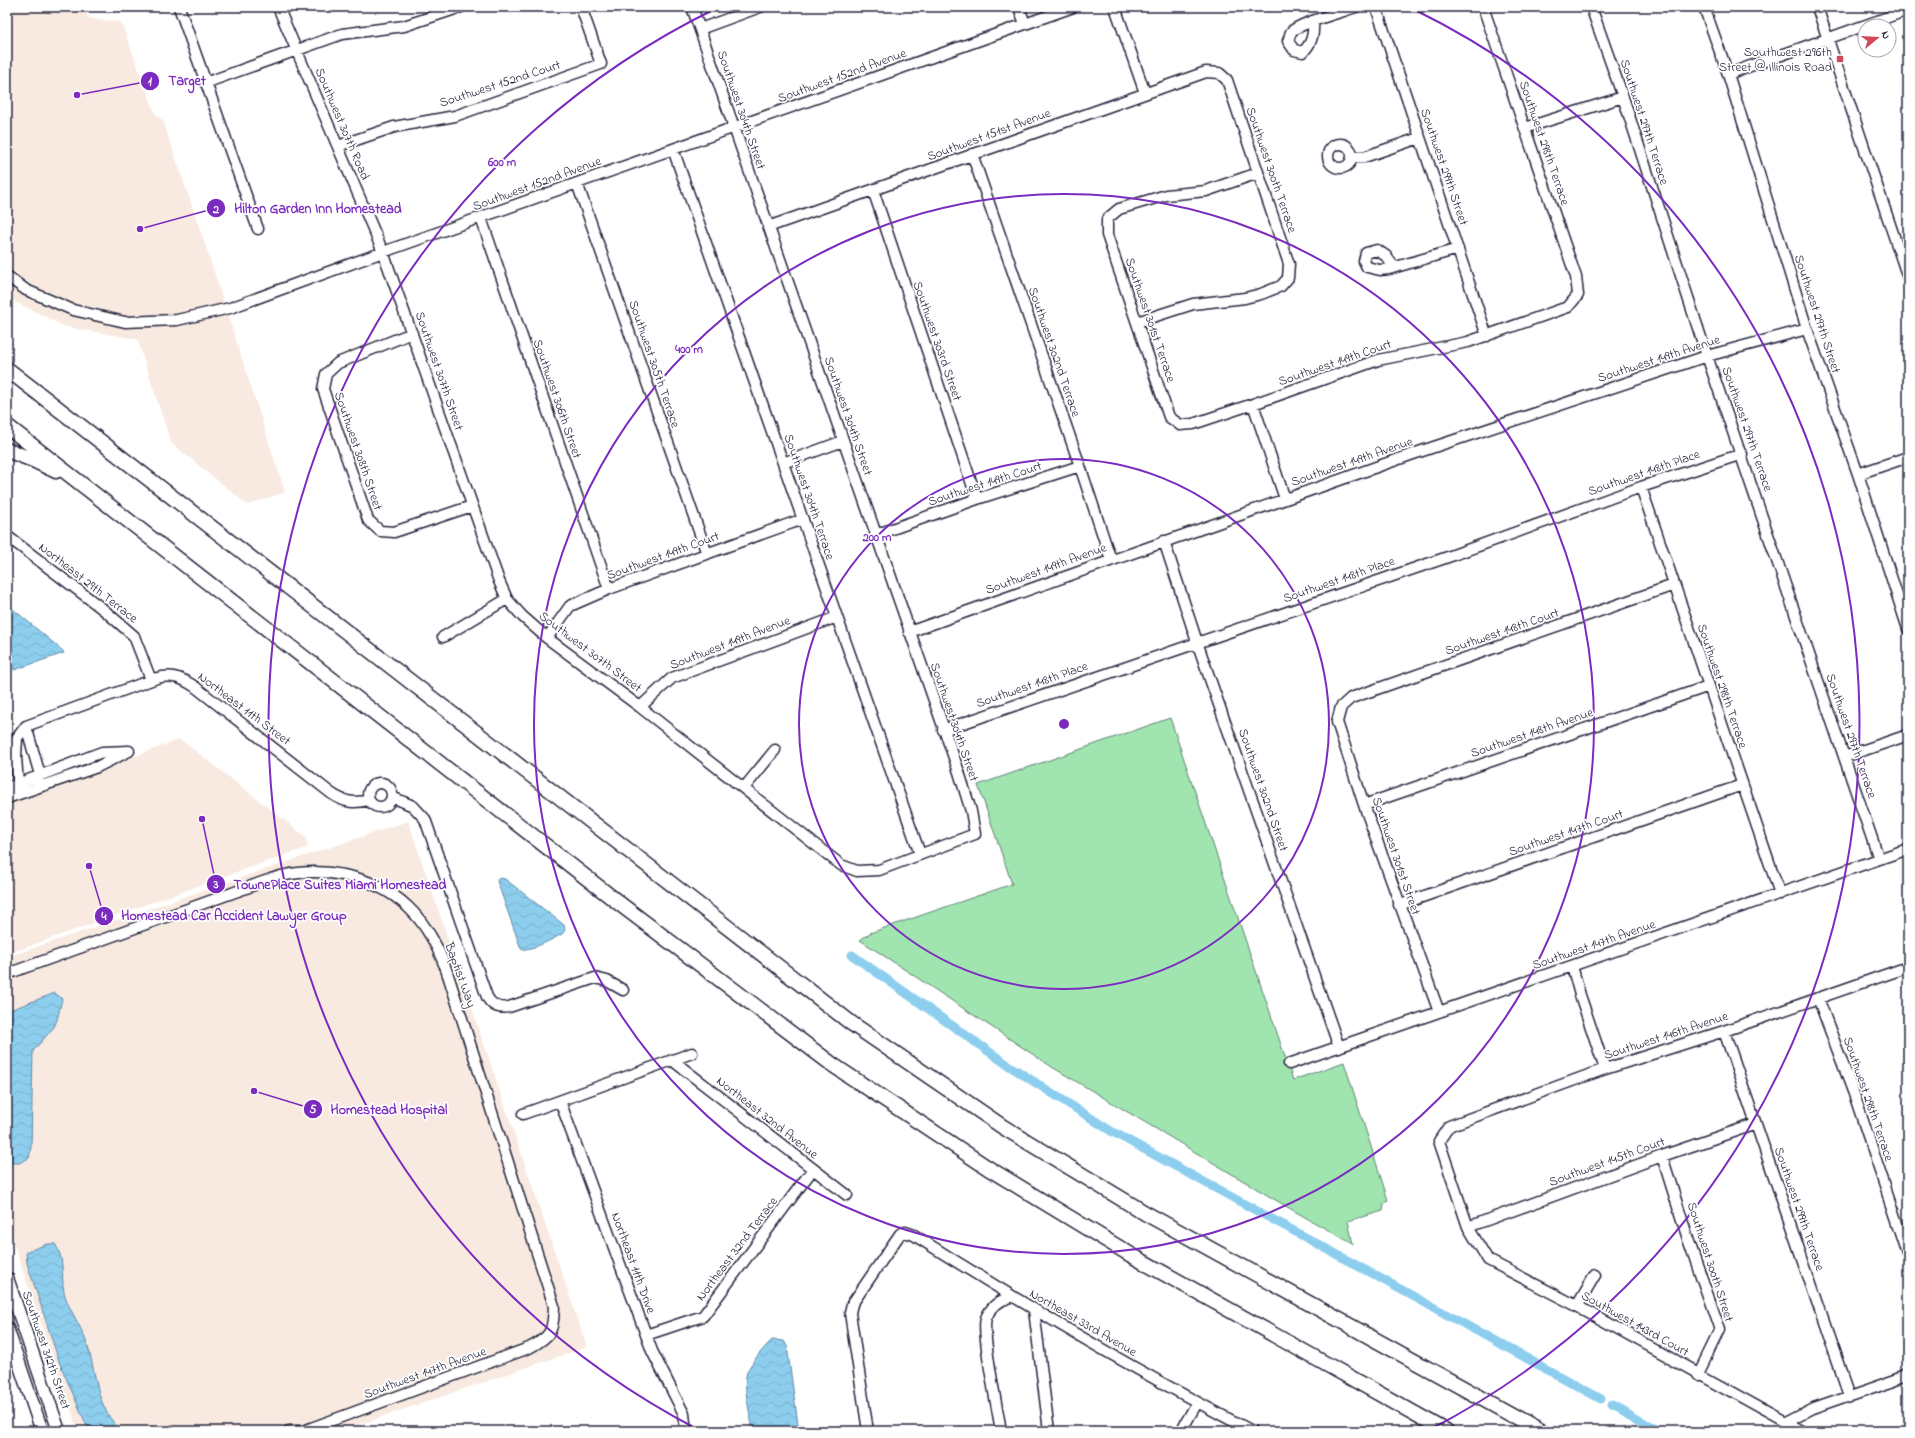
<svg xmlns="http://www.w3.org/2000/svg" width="1915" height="1438" font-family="'Indie Flower',sans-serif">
<defs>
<pattern id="water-waves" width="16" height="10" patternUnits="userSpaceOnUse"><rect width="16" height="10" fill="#8dceee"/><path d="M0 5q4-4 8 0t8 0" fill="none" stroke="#79b1cd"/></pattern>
</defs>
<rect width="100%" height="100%" fill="#fff"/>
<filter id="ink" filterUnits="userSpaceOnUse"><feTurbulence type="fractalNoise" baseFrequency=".025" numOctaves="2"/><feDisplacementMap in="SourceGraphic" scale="8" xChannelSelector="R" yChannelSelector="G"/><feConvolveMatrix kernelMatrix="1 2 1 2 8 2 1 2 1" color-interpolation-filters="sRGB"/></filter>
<g filter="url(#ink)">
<path fill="#f8eae0" d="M7,7H81L90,19L121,22L155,113L163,121L203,238L285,492L248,505L171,443L137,339L66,327L7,298Z
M7,696L14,717L12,774L11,781L7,783Z
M180,739L306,837L308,847L7,954V803L58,786Z
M408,821L587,1347L340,1431H78L7,1224V957Z"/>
<path fill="#a0e4af" stroke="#618375" d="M1170,718L1293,1080L1344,1062L1388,1200L1384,1204L1383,1211L1348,1221L1353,1244L1294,1211L1052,1067L860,940L870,933L1012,884L978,785Z"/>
<path fill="url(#water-waves)" stroke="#6289a6" d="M7,604L63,651L64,653L14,670L7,652Z
M500,878L505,879L564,925L565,930L562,934C553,939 531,951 521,949L498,884L497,880Z
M55,993L62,999L57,1020L54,1027L33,1051L31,1148L29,1158L19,1163H7V1011Z
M47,1244H55C65,1258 61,1275 64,1292C68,1308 78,1321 84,1336C97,1366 94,1411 123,1431H89L60,1364L27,1263L26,1252Z
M772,1340L784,1341L787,1346L799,1431H753C751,1417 742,1386 747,1372C752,1361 763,1349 772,1340Z"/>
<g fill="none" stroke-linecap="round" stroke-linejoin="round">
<path stroke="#8dceee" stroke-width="9" d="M852,955L1008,1065L1111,1131L1601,1399
M1612,1405L1659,1431"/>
<g stroke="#22223b" stroke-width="13">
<path id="minor" d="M179,7L258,229
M278,7L383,252L499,581L507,599L522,616L547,638L640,707L841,865L857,871L879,870L975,834L971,811L959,772L692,7
M1019,7L1025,24
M1115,7L1145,93
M1376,7L1487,336
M1591,7L1623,97L1707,356L1879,859
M1704,7L1728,74L1807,329L1858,474L1908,629
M1817,7L1908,278
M1313,22C1314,34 1312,43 1303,52L1294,50L1288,41C1289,39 1290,34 1291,32C1299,23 1342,12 1356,7
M700,29L760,7
M1728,74L1908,10
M205,83L342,34L404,26L461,7
M1525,128L1623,97
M1328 156a12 12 0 1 1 24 0a12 12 0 1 1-24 0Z
M338,146L394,127L455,116L601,64L581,7
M673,149L920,854
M972,154L1080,466L1111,560
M1353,157H1364L1419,138
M1258,173L1206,191L1166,195L1119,209L1107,219V235L1169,417L1180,425L1193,424L1253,404L1378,360L1468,342L1568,307L1578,295L1576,277L1483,7
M577,183L707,554
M873,190L977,499
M481,218L609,589
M768,227L1206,72L1219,73L1227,80L1289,264L1288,278L1281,286L1261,294L1245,298L1193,304L1137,322
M1394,267L1386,256L1377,250L1366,253L1364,261L1367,267L1380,270L1389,269L1458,249
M7,276L26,290L73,310L125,322L177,320L230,308L383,252L1073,7
M412,333L338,363L326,374L323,389L368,520L380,531L394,532L472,506
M1253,404L1285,499
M783,463L843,441
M1858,474L1908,457
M1641,487L1780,894
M875,535L977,499L1080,466
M7,536L104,610L134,636L151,680
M1164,541L1197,642L1339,1047
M909,632L1413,454L1707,356L1807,329
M443,637L507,599
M547,638L570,606L609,589L803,519
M640,707L672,678L837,617
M26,726L157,678C172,674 181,678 194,686L332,794C344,802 354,804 369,800
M26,726L40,775L38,782
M943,730L1445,558L1641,487L1742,454
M1844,757L1908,735
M368 795a12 12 0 1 1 24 0a12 12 0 1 1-24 0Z
M18,784L16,757L17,738L26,726
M7,788L102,752L129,751
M744,788L775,750
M392,797L413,806L425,819L487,997C492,1006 499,1009 509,1007L595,978L607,981L623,990
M7,798L97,767L129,751
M1364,805L1709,686
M1399,905L1742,785
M1572,966L1580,995L1605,1069
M7,974L271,879C316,864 373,874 408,907C428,926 441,953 449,978L554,1306C553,1331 552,1336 529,1348L303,1431
M1818,998L1854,1094L1908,1255
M1439,1012L1364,805L1337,722L1341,707L1351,698L1674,585
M1724,1031L1849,1395
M672,1060L847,1195
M1289,1064L1908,849
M560,1101L652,1351L684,1414L686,1431
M523,1114L692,1053
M1662,1156L1688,1239L1720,1330L1698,1375
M1468,1227L1662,1156L1756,1124
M1577,1306L1595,1275
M1034,1310L1049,1431
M646,1335L703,1316L813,1169
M1786,1422L1813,1408L1908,1375
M289,1431H301
M868,1431L850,1313L852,1304L900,1234L905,1232L914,1235C1024,1305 1136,1371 1252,1431
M1001,1431C998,1411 981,1332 986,1318C991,1306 1000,1300 1011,1297
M1181,1431L1197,1403
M1803,1431L1577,1306L1488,1260L1468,1227L1439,1141L1449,1126L1605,1069L1724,1031L1908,967"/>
</g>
<g stroke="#22223b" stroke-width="15">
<path id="major" d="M7,1278L59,1431
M7,1328L42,1431"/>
</g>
<g stroke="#22223b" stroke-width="17">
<path id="highway" d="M7,369L851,1023L1003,1127L1145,1213L1541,1431
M7,426L624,907L833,1065L988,1168L1131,1255L1446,1431
M7,450L33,460L56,471"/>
</g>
<use href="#minor" stroke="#fff" stroke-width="10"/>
<use href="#major" stroke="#fff" stroke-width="12"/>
<use href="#highway" stroke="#fff" stroke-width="14"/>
</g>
</g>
<g fill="none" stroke="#7b2cbf" stroke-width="2">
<circle cx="1064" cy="724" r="265"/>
<circle cx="1064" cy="724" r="530"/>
<path d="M697 1429A795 795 0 0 1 715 9M1413 9A795 795 0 0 1 1431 1429"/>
</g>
<rect fill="#d1495b" stroke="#fff" stroke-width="1.5" x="1836" y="55" width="8" height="8" rx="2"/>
<g text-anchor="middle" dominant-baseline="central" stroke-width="3.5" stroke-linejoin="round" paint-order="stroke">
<g font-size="13" fill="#22223b" stroke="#fff" text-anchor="end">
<text x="1832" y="52">Southwest 296th<tspan x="1832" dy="15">Street @ Illinois Road</tspan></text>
</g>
<g font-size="13" fill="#22223b" stroke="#fff">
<text transform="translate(842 76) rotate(-20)">Southwest 152nd Avenue</text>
<text transform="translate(500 84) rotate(-18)">Southwest 152nd Court</text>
<text transform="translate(741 110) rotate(71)">Southwest 304th Street</text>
<text transform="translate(1644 122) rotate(72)">Southwest 297th Terrace</text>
<text transform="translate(342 124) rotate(67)">Southwest 307th Road</text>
<text transform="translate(989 135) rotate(-20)">Southwest 151st Avenue</text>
<text transform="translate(1544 143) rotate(71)">Southwest 298th Terrace</text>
<text transform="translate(1444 167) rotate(71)">Southwest 299th Street</text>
<text transform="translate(1271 170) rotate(71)">Southwest 300th Terrace</text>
<text transform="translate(537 184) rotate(-20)">Southwest 152nd Avenue</text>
<text transform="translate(1817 314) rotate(72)">Southwest 297th Street</text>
<text transform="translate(1150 320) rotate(71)">Southwest 301st Terrace</text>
<text transform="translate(937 341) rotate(71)">Southwest 303rd Street</text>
<text transform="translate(1054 352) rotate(71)">Southwest 302nd Terrace</text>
<text transform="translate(1659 359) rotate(-18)">Southwest 149th Avenue</text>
<text transform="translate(1335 363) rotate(-19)">Southwest 149th Court</text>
<text transform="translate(654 364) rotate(71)">Southwest 305th Terrace</text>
<text transform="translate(439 371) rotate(71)">Southwest 307th Street</text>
<text transform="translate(557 399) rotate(71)">Southwest 306th Street</text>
<text transform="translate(848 416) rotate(71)">Southwest 304th Street</text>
<text transform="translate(1747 429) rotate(71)">Southwest 297th Terrace</text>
<text transform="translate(358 451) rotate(71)">Southwest 308th Street</text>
<text transform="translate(1352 462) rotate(-19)">Southwest 149th Avenue</text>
<text transform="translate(1644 473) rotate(-19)">Southwest 148th Place</text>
<text transform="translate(985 484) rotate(-18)">Southwest 149th Court</text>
<text transform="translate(809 497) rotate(71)">Southwest 304th Terrace</text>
<text transform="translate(663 556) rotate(-20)">Southwest 149th Court</text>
<text transform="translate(1046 569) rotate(-20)">Southwest 149th Avenue</text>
<text transform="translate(1339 580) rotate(-19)">Southwest 148th Place</text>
<text transform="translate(88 583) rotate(38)">Northeast 29th Terrace</text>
<text transform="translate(1502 632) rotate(-19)">Southwest 148th Court</text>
<text transform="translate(730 643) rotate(-21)">Southwest 149th Avenue</text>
<text transform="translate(590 652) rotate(37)">Southwest 307th Street</text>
<text transform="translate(1032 685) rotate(-19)">Southwest 148th Place</text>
<text transform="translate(1722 686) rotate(71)">Southwest 298th Terrace</text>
<text transform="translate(244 709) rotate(37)">Northeast 11th Street</text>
<text transform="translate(954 722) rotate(71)">Southwest 304th Street</text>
<text transform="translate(1532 733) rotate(-19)">Southwest 148th Avenue</text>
<text transform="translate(1851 736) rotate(71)">Southwest 297th Terrace</text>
<text transform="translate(1263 790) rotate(71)">Southwest 302nd Street</text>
<text transform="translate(1566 833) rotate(-19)">Southwest 147th Court</text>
<text transform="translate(1396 856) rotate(71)">Southwest 301st Street</text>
<text transform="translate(1594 945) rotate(-19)">Southwest 147th Avenue</text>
<text transform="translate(460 975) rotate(70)">Baptist Way</text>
<text transform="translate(1666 1036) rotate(-18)">Southwest 146th Avenue</text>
<text transform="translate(1868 1099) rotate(71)">Southwest 298th Terrace</text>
<text transform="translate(767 1118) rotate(38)">Northeast 32nd Avenue</text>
<text transform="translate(1607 1162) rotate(-20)">Southwest 145th Court</text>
<text transform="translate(1799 1209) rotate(71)">Southwest 299th Terrace</text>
<text transform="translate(737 1249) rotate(-53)">Northeast 32nd Terrace</text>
<text transform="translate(1710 1262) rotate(72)">Southwest 300th Street</text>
<text transform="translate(633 1263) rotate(70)">Northeast 11th Drive</text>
<text transform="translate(1083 1323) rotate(30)">Northeast 33rd Avenue</text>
<text transform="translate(1635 1324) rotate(29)">Southwest 143rd Court</text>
<text transform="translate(46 1350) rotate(71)">Southwest 312th Street</text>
<text transform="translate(425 1373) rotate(-20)">Southwest 147th Avenue</text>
</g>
</g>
<circle cx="1064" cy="724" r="6" fill="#7b2cbf" stroke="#fff" stroke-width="2"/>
<g font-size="12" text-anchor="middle" font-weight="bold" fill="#7b2cbf" stroke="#fff" stroke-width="3.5" stroke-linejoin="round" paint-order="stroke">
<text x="502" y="166">600 m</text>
<text x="689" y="353">400 m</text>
<text x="877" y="541">200 m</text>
</g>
<path fill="none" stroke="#7b2cbf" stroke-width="1.5" d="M77 95L150 81M140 229L216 208M202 819L216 884M89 866L104 916M254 1091L313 1109"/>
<g fill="#7b2cbf" stroke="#fff" stroke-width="1.5">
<circle cx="77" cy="95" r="4"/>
<circle cx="140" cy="229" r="4"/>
<circle cx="202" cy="819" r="4"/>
<circle cx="89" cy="866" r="4"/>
<circle cx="254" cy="1091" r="4"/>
<circle cx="150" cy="81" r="10"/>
<circle cx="216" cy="208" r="10"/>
<circle cx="216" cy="884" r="10"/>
<circle cx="104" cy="916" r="10"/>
<circle cx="313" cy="1109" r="10"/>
</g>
<g font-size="12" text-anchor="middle" font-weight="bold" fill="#fff">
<text x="150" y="85">1</text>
<text x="216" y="213">2</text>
<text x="216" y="888">3</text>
<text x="104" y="920">4</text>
<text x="313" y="1113">5</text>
</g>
<g font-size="14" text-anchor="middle" font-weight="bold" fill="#7b2cbf" stroke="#fff" stroke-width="3.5" stroke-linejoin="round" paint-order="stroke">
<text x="187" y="85">Target</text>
<text x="318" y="213">Hilton Garden Inn Homestead</text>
<text x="340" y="889">TownePlace Suites Miami Homestead</text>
<text x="234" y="920">Homestead Car Accident Lawyer Group</text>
<text x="389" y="1114">Homestead Hospital</text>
</g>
<rect width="1915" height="1438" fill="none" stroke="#fff" stroke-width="24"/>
<rect x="12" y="12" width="1891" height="1414" fill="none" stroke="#22223b" stroke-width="1.5" filter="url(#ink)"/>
<g transform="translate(1877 38) rotate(72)"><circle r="19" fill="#ffffff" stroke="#a7a7b1"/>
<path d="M0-3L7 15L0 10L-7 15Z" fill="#d1495b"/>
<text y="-6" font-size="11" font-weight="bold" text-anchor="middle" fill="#22223b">N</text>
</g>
</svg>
